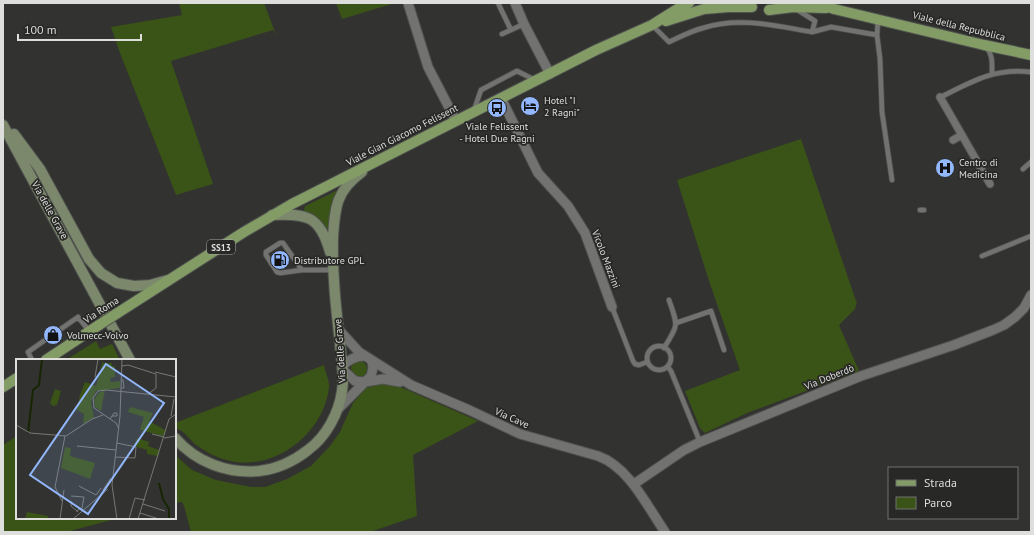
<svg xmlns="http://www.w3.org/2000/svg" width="1034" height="535" font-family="'PT Sans',sans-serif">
<rect width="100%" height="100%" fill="#323330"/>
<path fill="#3a5316" d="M179,3H264L276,35L273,30L171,61L213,184L176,195L120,53L111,27L182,15Z
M336,3H395L342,19Z
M801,139L856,301H857L855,309L839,325L859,371L747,413L705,433L700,428L685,391L740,370L710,284L677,180Z
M336,191L337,192C334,199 331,206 329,214C329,219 330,226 327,230L304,212V210L305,206Z
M96,341L100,349L112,344L120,360H66Z
M351 369a8 8 0 1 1 16 0a8 8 0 1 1-16 0Z
M324,365C325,372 330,381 329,388C323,436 270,475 223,459C214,456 204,451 196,445C189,439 185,431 175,428V423Z
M389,382L478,421L413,455L417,516L370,532H191L184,506L182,502L175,503V455L192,470L216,480L251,487H265L287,479L311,466L330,446L340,432L353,403L366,388Z
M17,436V518H119L66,532H3V445Z"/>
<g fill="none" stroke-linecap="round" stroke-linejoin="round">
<g stroke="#50524f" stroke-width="6">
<path id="service" d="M498,3L511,30
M652,25L669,42C680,37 691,31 703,28C739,16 776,26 812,32L815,21L796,9
M812,32L831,27L877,35L880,59L882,112L892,180
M502,34L524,24
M877,35L878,19
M987,48C993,56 992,63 992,74
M939,98C971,82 993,68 1031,72
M474,110L481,90L517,71L535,80
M1023,169L1031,162
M920,210H924
M982,256L1031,236
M302,270L283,243H280L266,252V255L277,272L280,273L302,270H333
M612,307L633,361L635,364L639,365L647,362
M676,323L711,311L724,350
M647 358a12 12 0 1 1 24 0a12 12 0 1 1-24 0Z
M664,348C679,324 678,326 669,300
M32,360L28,352L78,317L90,332
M668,367L671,371L700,442"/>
</g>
<g stroke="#50524f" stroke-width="9">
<path id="pedestrian" d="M940,97L990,184
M953,140L962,135"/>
</g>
<g stroke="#50524f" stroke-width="11">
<path id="minor" d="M408,3L428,67L456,121
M515,3L524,24L550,74
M501,98L538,173L568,206L585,233L612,307
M339,330L359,352L411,385L469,410L520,434L598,456C629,467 647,506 665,532
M342,366C349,360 355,356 365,356
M342,369L355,381L365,382L383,379L400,382
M338,409L371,376L373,368L372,362
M634,484L684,450L700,442L861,376L954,345L993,330L1004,325L1015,317L1024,308L1031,295"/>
</g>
<g stroke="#50524f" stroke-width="12">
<path id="secondary" d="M3,125L130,360
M14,134L40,169L89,259L101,273L117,283L134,286L150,285L168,280
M272,215C307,213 320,216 330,252
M175,438C196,462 227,474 259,471C277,469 294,461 308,450C326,437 339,413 342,391C345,375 341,358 340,343C336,308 332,273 333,237C335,207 336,191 362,172"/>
</g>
<g stroke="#50524f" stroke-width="12">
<path id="primary" d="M819,3L834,9L984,45L1031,55
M769,10L793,7L826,8
M666,21L704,9L728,7H752
M116,314L244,232L292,204L596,50L652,25L679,8L689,3
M46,360L99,325
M3,387L17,378"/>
</g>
<use href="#service" stroke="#727370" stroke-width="4.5"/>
<use href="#pedestrian" stroke="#727370" stroke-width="7"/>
<use href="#minor" stroke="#727370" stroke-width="9"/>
<use href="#secondary" stroke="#7b886b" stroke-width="10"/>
<use href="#primary" stroke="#839c66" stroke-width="10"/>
<g stroke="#50524f" stroke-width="12" stroke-linecap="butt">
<path id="primary-bridge" d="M99,325L116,314"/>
</g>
<use href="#primary-bridge" stroke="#839c66" stroke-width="10"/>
</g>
<defs>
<g id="hotel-disc" transform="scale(1)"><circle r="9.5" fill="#93b7fd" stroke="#282926"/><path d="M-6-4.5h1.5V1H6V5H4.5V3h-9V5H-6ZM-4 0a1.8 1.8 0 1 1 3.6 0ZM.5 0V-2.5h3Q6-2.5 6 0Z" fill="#111"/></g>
<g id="bus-disc" transform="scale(1)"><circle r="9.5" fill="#93b7fd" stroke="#282926"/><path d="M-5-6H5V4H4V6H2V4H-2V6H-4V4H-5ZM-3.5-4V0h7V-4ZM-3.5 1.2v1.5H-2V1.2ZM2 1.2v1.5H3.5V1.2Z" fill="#111"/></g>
<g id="hospital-disc" transform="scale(1)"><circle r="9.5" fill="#93b7fd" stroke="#282926"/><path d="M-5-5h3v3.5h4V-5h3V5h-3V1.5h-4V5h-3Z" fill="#111"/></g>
<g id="fuel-disc" transform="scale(1)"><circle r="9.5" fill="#93b7fd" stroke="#282926"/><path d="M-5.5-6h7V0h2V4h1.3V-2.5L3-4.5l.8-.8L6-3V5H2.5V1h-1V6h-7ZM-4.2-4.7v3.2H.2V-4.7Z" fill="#111"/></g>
<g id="shop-disc" transform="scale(1)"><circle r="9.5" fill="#93b7fd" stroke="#282926"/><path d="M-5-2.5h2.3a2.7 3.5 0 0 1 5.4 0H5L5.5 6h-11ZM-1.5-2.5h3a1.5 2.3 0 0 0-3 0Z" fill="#111"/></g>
</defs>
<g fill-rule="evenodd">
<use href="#hotel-disc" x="530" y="106"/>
<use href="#bus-disc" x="497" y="108"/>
<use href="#hospital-disc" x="945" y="168"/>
<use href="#fuel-disc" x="280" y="260"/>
<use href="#shop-disc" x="53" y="335"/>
</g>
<g text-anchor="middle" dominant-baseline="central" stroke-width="3.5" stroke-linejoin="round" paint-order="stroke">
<rect fill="#282926" stroke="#a7a8a6" stroke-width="1" x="207" y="240" width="28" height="14" rx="3"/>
<g font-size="9" font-weight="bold" fill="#dedfdd">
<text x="221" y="247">SS13</text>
</g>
<g font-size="10" fill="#dedfdd" stroke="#282926">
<text transform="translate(959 26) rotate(14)">Viale della Repubblica</text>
<text transform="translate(402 135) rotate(-27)">Viale Gian Giacomo Felissent</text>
<text transform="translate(50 210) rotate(61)">Via delle Grave</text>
<text transform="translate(606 259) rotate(69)">Vicolo Mazzini</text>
<text transform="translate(101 310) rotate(-33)">Via Roma</text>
<text transform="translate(340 351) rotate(-94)">Via delle Grave</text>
<text transform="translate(829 377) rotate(-22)">Via Doberdò</text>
<text transform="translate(512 418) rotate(24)">Via Cave</text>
</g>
<g font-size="10" fill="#dedfdd" stroke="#282926" text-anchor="start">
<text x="544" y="100">Hotel "I<tspan x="544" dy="12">2 Ragni"</tspan></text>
<text x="497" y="126" text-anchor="middle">Viale Felissent<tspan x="497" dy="12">- Hotel Due Ragni</tspan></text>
<text x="959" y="162">Centro di<tspan x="959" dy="12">Medicina</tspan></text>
<text x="294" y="260">Distributore GPL</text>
<text x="67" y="335">Volmecc-Volvo</text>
</g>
</g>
<g transform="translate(16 359)">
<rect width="160" height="160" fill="#323330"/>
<path d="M87,1V4H96V7H99V18L94,19L95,23L104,22V29L80,32L75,43L78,58L67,65L68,55L61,51L64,36L69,23L80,27ZM39,30L45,32L41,46L37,47L34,44ZM89,31L85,52L79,48L78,41L82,34ZM114,48L137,54L133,62L149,71L147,77L124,71L128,58L112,53ZM121,79L133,83L132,87L143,91L142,97L131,95V91L118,87ZM49,88L55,89L54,97L79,104L74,120L45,109ZM11,153L32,157V160H9Z" fill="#3a5316"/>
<path fill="none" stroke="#172504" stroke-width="2" d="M12,74L17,31L23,26L26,0M143,124L147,140L153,150V160"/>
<path fill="none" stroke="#777875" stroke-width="1" d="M106,7L112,6L140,15V29L132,35M139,13L160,18M79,18L82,0M0,27V52M105,29H108L107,21H105M155,57L158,40M94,60L98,54H101V57H96M0,66L14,74L50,77L76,60L87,56M103,70L100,64L78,49L77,39L82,32L90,31L160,38M136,75L148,78M148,79L160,77M61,87L100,91M99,98L119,99L120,88L101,84M63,127L80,136L85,129M87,131L95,119M55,137L68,138M46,142L39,128L49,77M55,142V147L62,153M127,145L149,152M60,152L66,149L68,138M124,154L143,160M44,160L48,131M57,160L92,130M101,160L96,126L104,57L106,0M113,160L119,139L129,141M122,160L153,60L160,55"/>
<path fill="#93b7fd" fill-opacity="0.15" stroke="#93b7fd" stroke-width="2" d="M90,5L148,44L72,155L14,116Z"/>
<rect width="160" height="160" fill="none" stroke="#dedfdd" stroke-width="2"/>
</g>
<rect width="1034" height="535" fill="none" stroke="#dedfdd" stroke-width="8"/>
<rect x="888" y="467" width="130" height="52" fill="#282926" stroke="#71726f"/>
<rect x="896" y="480" width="20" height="6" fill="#839c66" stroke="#71726f"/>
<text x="924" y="487" font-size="12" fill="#dedfdd">Strada</text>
<rect x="896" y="497" width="20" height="12" fill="#3a5316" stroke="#71726f"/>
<text x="924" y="507" font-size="12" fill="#dedfdd">Parco</text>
<path d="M18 34v6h123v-6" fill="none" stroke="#dedfdd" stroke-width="2"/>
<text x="24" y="34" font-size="12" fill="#dedfdd" stroke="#282926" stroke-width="3" paint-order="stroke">100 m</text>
</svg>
